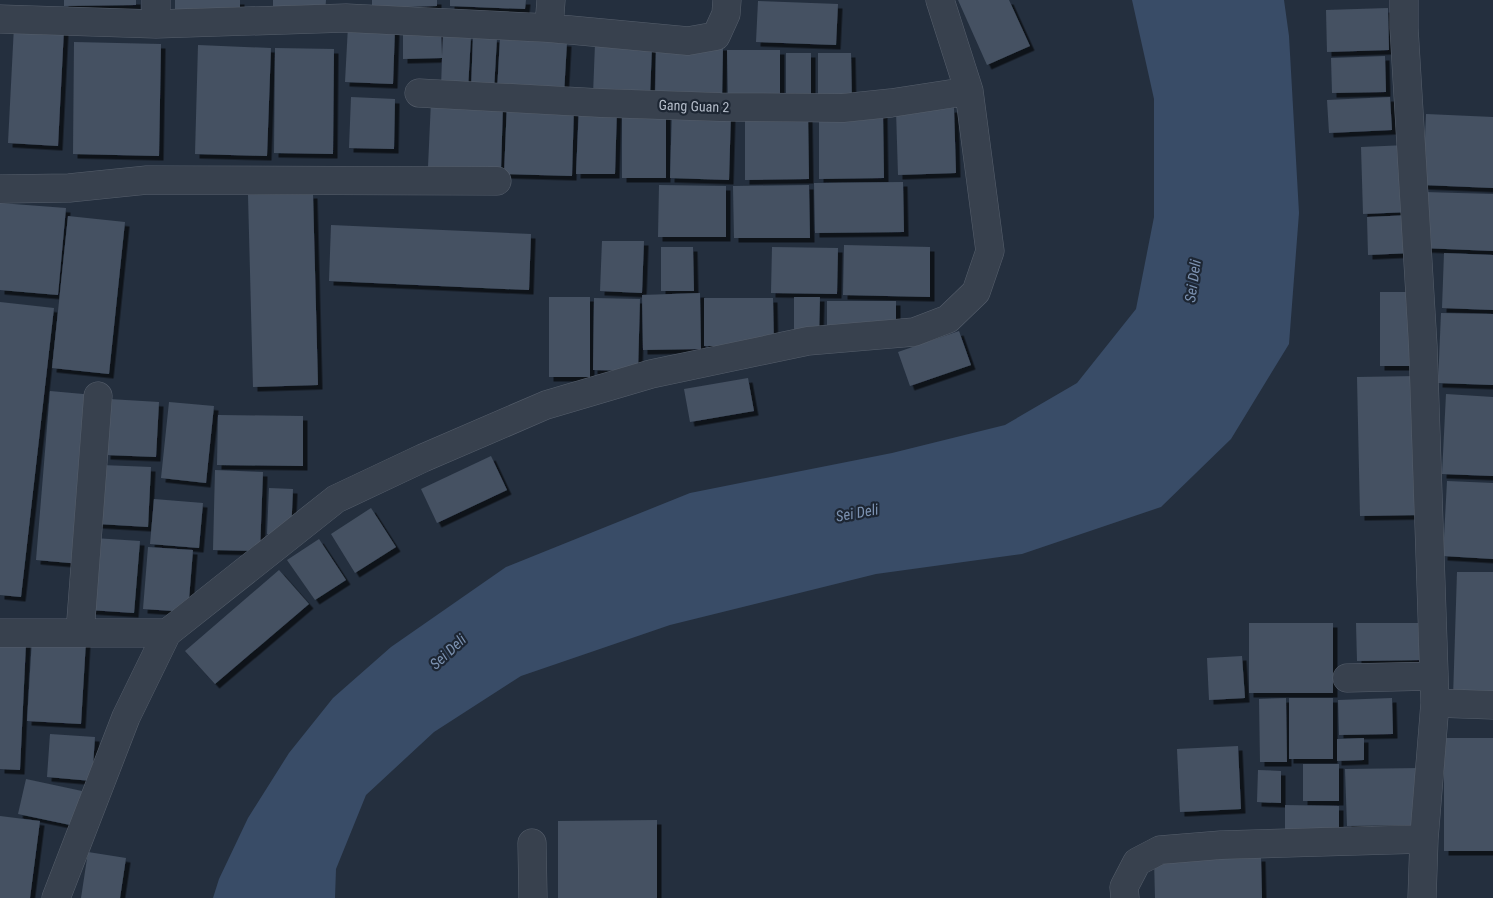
<svg xmlns="http://www.w3.org/2000/svg" width="1493" height="898" font-family="'Roboto Condensed',sans-serif">
<defs>
<filter id="shadow"><feDropShadow dx="4.5" dy="4.5" stdDeviation="0" flood-color="#0009"/></filter>
</defs>
<rect width="100%" height="100%" fill="#242f3e"/>
<path fill="#394c67" d="M1132,0H1284L1289,36L1299,213L1289,344L1231,439L1161,507L1022,554L876,574L670,625L521,676L434,732L366,795L336,869L335,898H213L219,879L248,818L289,753L333,698L391,647L506,567L690,493L892,453L1005,425L1077,383L1136,309L1154,217V99Z"/>
<path fill="#455162" filter="url(#shadow)" d="M64,0H136V5L64,6Z
M175,0H240V13L175,15Z
M273,0H326L325,12L273,10Z
M372,0H437V6L372,8Z
M450,0H526L525,9L450,6Z
M958,0H1009L1030,46L987,65Z
M758,1L838,4L836,45L756,42Z
M1388,8L1389,50L1327,52L1326,10Z
M14,26L64,29L58,146L8,143Z
M348,26L395,28L393,84L345,82Z
M403,29H441L442,56L443,35L471,36L468,89L441,88L442,58L403,59Z
M473,36L497,38L494,90L471,89Z
M500,38L567,42L564,94L497,91Z
M74,42L161,44L159,156L73,154Z
M595,44L652,46L650,97L593,95Z
M198,45L271,48L267,156L195,154Z
M656,46H723L722,101H655Z
M275,48L334,49L333,154L274,153Z
M727,50H780V102H728Z
M786,53H811V104H786Z
M818,53H851L852,105H818Z
M1385,56L1386,92L1332,93L1331,58Z
M351,97L395,99L394,149L349,148Z
M1390,97L1392,130L1329,133L1327,100Z
M431,101L503,104L501,170L428,167Z
M507,103L574,106L572,176L504,174Z
M579,107L617,108L615,174H576Z
M622,107H666V178H622Z
M954,108L956,173L898,175L896,110Z
M672,110L731,112L729,180L670,178Z
M745,113H808L809,179L745,180Z
M819,113H883L884,178L819,179Z
M1426,114L1493,117V188L1423,185Z
M1407,145L1410,212L1363,214L1361,147Z
M903,182L904,232L815,233L814,183Z
M659,185L726,186V237H658Z
M809,185L810,238H734L733,186Z
M1424,192L1493,194V251L1422,248Z
M313,194L318,385L253,387L248,195Z
M0,203L66,208L58,295L0,290Z
M1411,215L1412,253L1368,255L1367,217Z
M68,216L125,222L109,374L52,368Z
M331,225L531,234L529,290L329,281Z
M602,241H644L642,293L600,291Z
M844,245L930,247V297L843,295Z
M661,247H693L694,291H661Z
M772,247L838,248L837,294L771,293Z
M1444,253L1493,255V310L1442,308Z
M1380,292H1418V366H1380Z
M700,293L701,349L643,350L642,295Z
M549,297H590V377H549Z
M794,297H820L819,336L794,335Z
M594,298L640,299L638,371L593,370Z
M704,298H773L774,346H704Z
M827,301H896V330L827,331Z
M0,302L54,308L21,597L0,595Z
M1441,313L1493,314V385L1438,383Z
M959,331L971,365L910,386L898,352Z
M1418,376L1421,515L1360,516L1357,377Z
M748,378L754,411L690,422L684,389Z
M50,391L94,395L81,564L36,560Z
M1446,394L1493,397V476L1442,474Z
M109,399L159,402L156,457L106,455Z
M169,402L214,406L206,483L161,478Z
M218,415L303,416V466L217,465Z
M491,456L507,490L437,523L421,489Z
M101,465L151,467L148,527L98,524Z
M215,470L263,472L260,551L213,550Z
M1447,481L1493,483V559L1443,556Z
M269,488L293,489L291,534H267Z
M154,499L203,503L199,548L150,544Z
M371,508L396,547L355,573L331,534Z
M94,538L140,541L134,613L89,610Z
M319,539L346,580L315,600L287,560Z
M148,547L193,550L188,612L143,609Z
M279,570L309,604L215,684L185,651Z
M1457,572H1493V699L1453,698Z
M1249,623H1333V693H1249Z
M1356,623H1422L1423,660L1357,661Z
M32,639L86,641L81,724L27,721Z
M0,642L26,643L20,770L0,769Z
M1242,656L1245,698L1209,700L1207,658Z
M1286,698L1287,762H1260L1259,699Z
M1289,698H1333V759H1289Z
M1392,698L1393,734L1339,735L1338,700Z
M50,734L95,737L92,781L47,777Z
M1364,738V760L1337,761V739Z
M1444,738H1493V851H1444Z
M1238,746L1241,809L1180,812L1177,749Z
M1303,764H1339V801H1303Z
M1422,768L1423,825L1347,826L1345,769Z
M1258,770L1281,771V803L1257,802Z
M26,779L82,791L75,826L18,814Z
M1285,805L1339,806V834H1285Z
M0,816L40,821L30,898H0Z
M657,820V898H558V821Z
M88,852L126,858L120,898H81Z
M1261,857L1262,898H1155L1154,859Z"/>
<g fill="none" stroke-linecap="round" stroke-linejoin="round">
<g stroke="#565f6c" stroke-width="29">
<path id="minor" d="M1404,0V28L1423,346L1435,703
M0,19L156,24L346,18L549,28L688,41L716,36L726,14L727,0
M156,24V0
M549,28L551,0
M419,93L601,103L720,107L843,108L891,103L969,91
M0,189L69,188L147,180L497,181
M0,633H167L336,499L423,458L546,405L651,374L808,341L914,332L948,319L976,292L990,251L969,91L940,0
M80,633L98,396
M1347,678L1434,676
M532,843L533,898
M56,898L126,717L167,633
M1125,898L1124,887L1137,862L1160,850L1221,845L1424,839
M1422,898L1424,839L1435,703L1493,705"/>
</g>
<use href="#minor" stroke="#38414e" stroke-width="28"/>
</g>
<g text-anchor="middle" dominant-baseline="central" stroke-width="4.5" stroke-linejoin="round" paint-order="stroke">
<g font-size="14" fill="#b4bcc9" stroke="#1d2633">
<text transform="translate(694 106) rotate(2)">Gang Guan 2</text>
</g>
<g font-size="15" font-style="italic" fill="#7c92b1" stroke="#1d2633">
<text transform="translate(1193 281) rotate(-82)">Sei Deli</text>
<text transform="translate(857 513) rotate(-10)">Sei Deli</text>
<text transform="translate(448 652) rotate(-43)">Sei Deli</text>
</g>
</g>
</svg>
